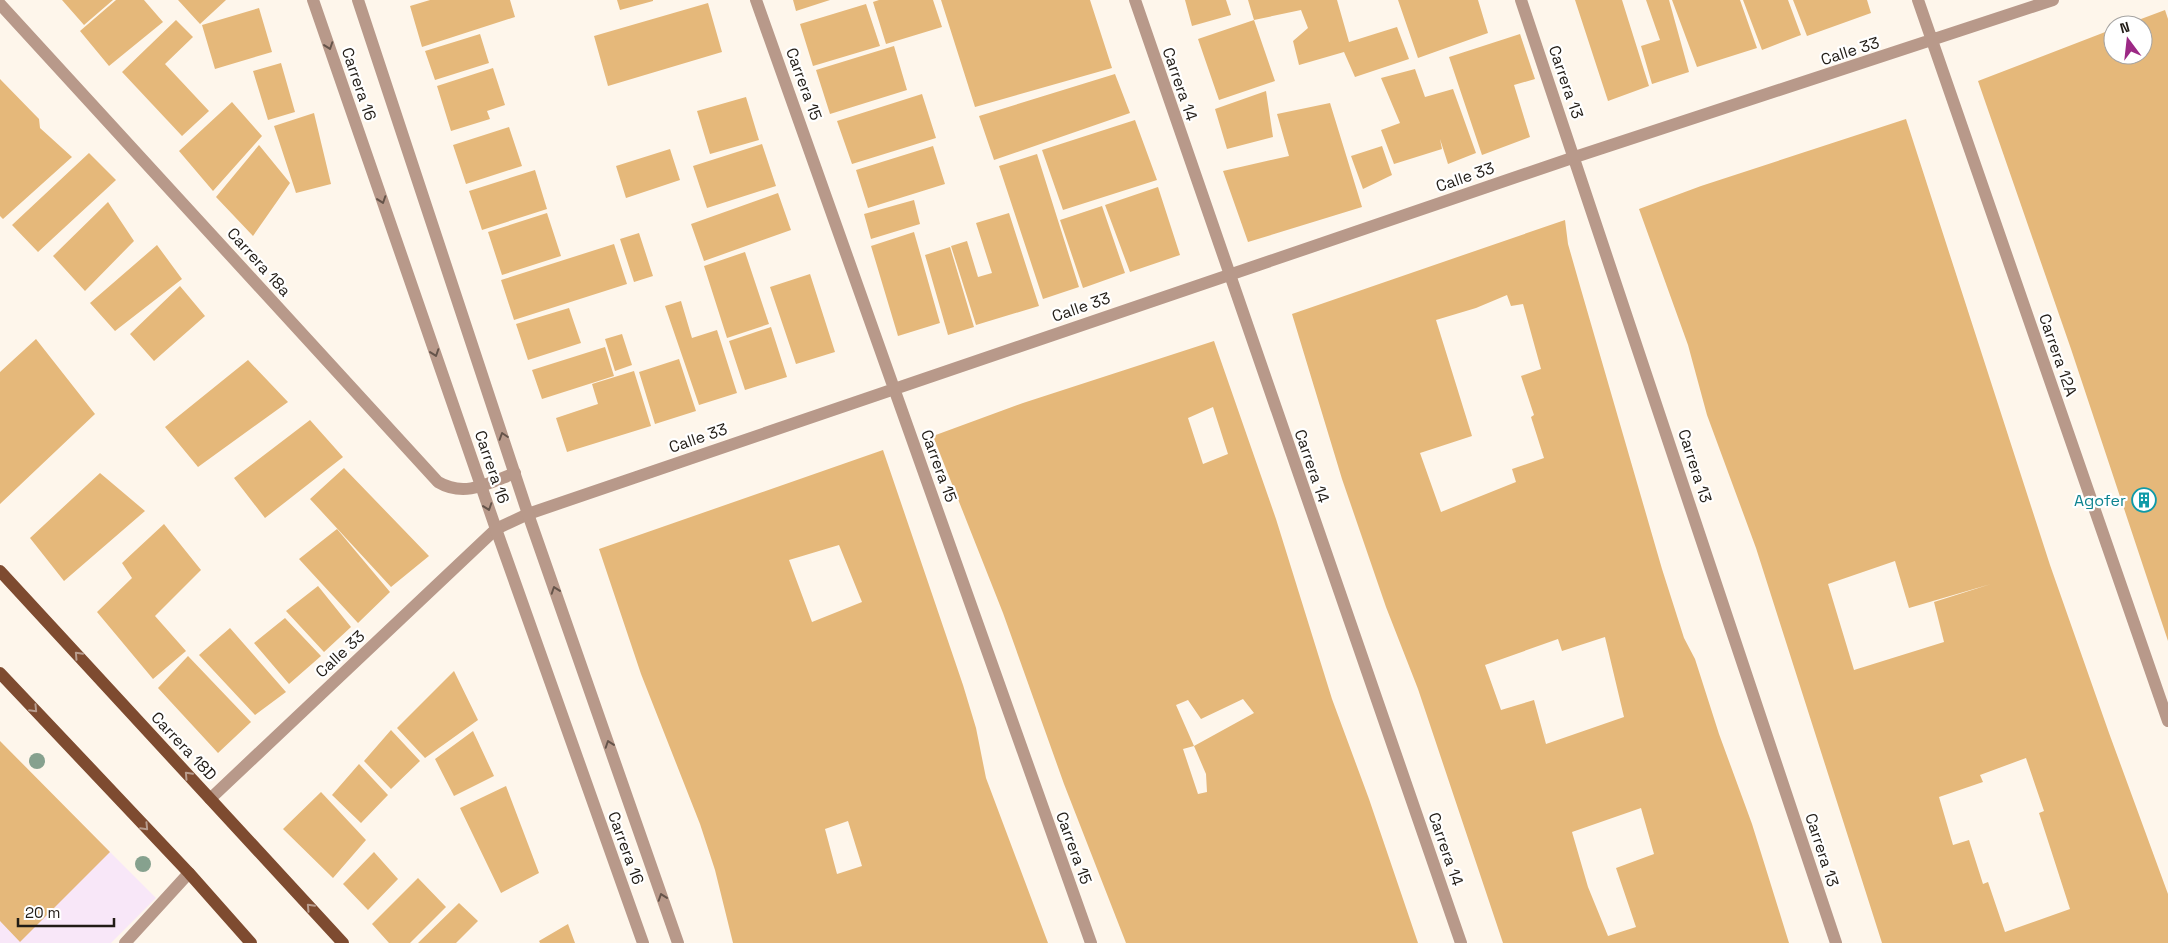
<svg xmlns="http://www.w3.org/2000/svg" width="2168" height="943" font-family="'Space Grotesk',sans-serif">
<rect width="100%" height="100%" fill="#fef6eb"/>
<path fill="#f8e7f8" d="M0,757L76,818L156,898L111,943H0Z"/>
<path fill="#e5b87a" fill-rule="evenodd" d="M62,0H113L84,25Z
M116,0H144L163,22L109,66L80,31Z
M178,0H226L200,24Z
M430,0H510L515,17L422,47L410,6Z
M617,0H653V1L620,10Z
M793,0H830L796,11Z
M879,0H933L942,27L886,44L873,2Z
M941,0H1090L1112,68L975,107Z
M1185,0H1226L1231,15L1192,26Z
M1248,0H1337L1349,42L1397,27L1409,59L1355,77L1344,52L1299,65L1293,41L1308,28L1301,10L1254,20Z
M1398,0H1478L1488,33L1418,58Z
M1575,0H1622L1649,86L1608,101Z
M1646,0H1669L1689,72L1652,84L1641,46L1660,40Z
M1672,0H1740L1757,48L1697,67Z
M1743,0H1788L1801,35L1762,50Z
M1793,0H1867L1871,13L1807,36Z
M708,3L722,52L608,86L594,36Z
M866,4L880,46L813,66L800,24Z
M259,8L272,52L215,69L202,25Z
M2165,10L2168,19V641L2071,349L1978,81L2113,29V55H2143V25H2125Z
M176,20L193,37L165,64L209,111L182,136L122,72Z
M1254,20L1275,81L1219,100L1198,39Z
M480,34L489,63L435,80L425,51Z
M1520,34L1535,79L1514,85L1530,137L1482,155L1449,57Z
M894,46L907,90L830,114L816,70Z
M281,63L295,112L268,120L253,71Z
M493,68L505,105L487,111L490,119L451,131L437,86Z
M1415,69L1425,97L1453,89L1476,153L1448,164L1440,139L1442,149L1394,164L1381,130L1400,123L1381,78Z
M1115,74L1130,113L994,160L979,116Z
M0,79L39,119L40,128L72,157L3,219L0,216Z
M1266,91L1273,137L1227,149L1215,109Z
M922,94L936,138L852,164L837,121Z
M746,97L759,140L710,154L697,111Z
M232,102L262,136L213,191L179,151Z
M1330,103L1362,207L1248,242L1223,171L1289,156L1277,114Z
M314,113L331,184L296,193L274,126Z
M1906,119L2050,565L2109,733L2168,894V943H1882L1756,548L1707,415L1688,345L1639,209L1701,186ZM1895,561L1909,608L1991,584L1934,602L1944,642L1854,670L1828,584ZM2026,758L2044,811L2039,813L2070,909L2005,932L1988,882L1983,884L1969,840L1953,845L1939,797L1983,782L1980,775Z
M1135,120L1157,180L1063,210L1042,150Z
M509,127L522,166L466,184L453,145Z
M762,144L776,186L707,208L693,166Z
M259,145L290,183L253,236L216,197Z
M933,146L945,184L868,208L856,170Z
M1382,146L1392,175L1363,189L1351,156Z
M670,149L680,180L626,198L616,166Z
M89,153L116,180L38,252L12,225Z
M1037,154L1079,287L1043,299L999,166Z
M535,170L547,209L482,230L469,191Z
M1158,187L1180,255L1130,272L1105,205Z
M778,193L791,230L704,261L691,224Z
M914,200L920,224L871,239L864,214Z
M108,202L134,241L85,291L53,256Z
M1102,206L1125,273L1083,288L1060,220Z
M547,213L561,256L502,275L488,232Z
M1009,213L1039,306L976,325L951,246L967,241L978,277L992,273L976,223Z
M1565,220L1568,244L1580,286L1662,569L1684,638L1695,659L1719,734L1752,824L1789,943H1503L1418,689L1386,607L1342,479L1292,314ZM1507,295L1511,306L1523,304L1541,369L1521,376L1534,415L1531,417L1544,458L1512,469L1516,482L1441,512L1420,453L1472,436L1436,320L1476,308ZM1605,637L1624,717L1546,744L1534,700L1501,710L1485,665L1558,639L1562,651ZM1641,808L1654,854L1616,868L1636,927L1608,936L1588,887L1572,832Z
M914,232L940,323L898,336L871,246Z
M639,233L653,276L634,282L620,239Z
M614,244L627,284L514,320L501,280Z
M157,245L182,279L115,331L90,303Z
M950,247L974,327L948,335L925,255Z
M745,252L769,324L727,338L704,266Z
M810,274L835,352L796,364L770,287Z
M180,286L205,316L154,361L130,334Z
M681,301L692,338L717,330L737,393L699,405L665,306Z
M569,308L581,343L528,360L516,324Z
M771,327L787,377L745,390L729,341Z
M622,334L632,365L615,371L605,339Z
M36,339L95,414L0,504V372Z
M1214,341L1276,519L1332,699L1369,799L1418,943H1126L1064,784L1003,613L933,436L1023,403ZM1213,407L1228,454L1203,464L1188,418ZM1243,699L1254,713L1194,746L1206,774L1207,792L1198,794L1183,749L1194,746L1176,705L1188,700L1201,719Z
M605,347L614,376L542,399L532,370Z
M679,359L696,411L655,424L639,372Z
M248,360L288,402L198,467L165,427Z
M634,371L651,426L567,452L556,418L598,404L592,384Z
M310,420L343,457L265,518L234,478Z
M883,450L963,685L976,728L986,778L1048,943H733L715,870L700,824L641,674L599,549ZM839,545L862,602L812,622L789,560ZM848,821L862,866L837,874L825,829Z
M344,468L429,556L391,587L310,499Z
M100,473L145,511L64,581L30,538Z
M164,524L201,570L155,616L186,651L153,679L97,612L132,578L122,563Z
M337,529L390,592L358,623L299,559Z
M318,586L351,627L324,652L286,611Z
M285,618L321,656L289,684L254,643Z
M230,628L286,692L255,715L199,655Z
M188,656L251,722L218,753L158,688Z
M454,671L478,720L425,758L397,728Z
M391,730L420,761L391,789L364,761Z
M473,731L494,776L454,796L435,759Z
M0,741L110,852L20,942L0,921Z
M359,764L388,795L361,823L332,795Z
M506,786L539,873L501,893L460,808Z
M321,792L366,840L333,878L283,829Z
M374,852L398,879L368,910L343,884Z
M418,878L446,907L410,943H389L372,924Z
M459,903L478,921L456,943H418Z
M568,924L575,943H540L539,941Z"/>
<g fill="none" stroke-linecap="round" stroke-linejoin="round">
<path stroke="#b8998a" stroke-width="12" d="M756,0L1091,943
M1135,0L1461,943
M1521,0L1836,943
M1918,0L2168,721
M0,4L438,482C465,498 489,483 515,473
M210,799L496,529L528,514L1575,157L2053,0
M125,943L189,873"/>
<path stroke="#b8998a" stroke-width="12" d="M313,0L496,529L643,943
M358,0L528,514L678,943"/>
<path stroke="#7e4b30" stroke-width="12" d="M0,571L343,943
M0,673L189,873L251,943"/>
</g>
<g fill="#86a18e">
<circle cx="37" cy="761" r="8"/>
<circle cx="143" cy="864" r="8"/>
</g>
<defs><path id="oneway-chevron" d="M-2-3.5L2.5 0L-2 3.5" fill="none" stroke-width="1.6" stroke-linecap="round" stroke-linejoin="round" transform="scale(1.25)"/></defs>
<g stroke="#65544a">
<use href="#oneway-chevron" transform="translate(329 46) rotate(71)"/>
<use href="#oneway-chevron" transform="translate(382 200) rotate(71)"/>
<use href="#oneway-chevron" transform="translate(435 353) rotate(71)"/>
<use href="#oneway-chevron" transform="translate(503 436) rotate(-108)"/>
<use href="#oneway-chevron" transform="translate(488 507) rotate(71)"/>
<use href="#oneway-chevron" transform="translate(555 590) rotate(-109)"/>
<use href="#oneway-chevron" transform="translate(609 744) rotate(-109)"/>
<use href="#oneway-chevron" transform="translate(662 897) rotate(-109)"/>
</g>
<g stroke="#b89c8d">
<use href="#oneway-chevron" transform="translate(78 655) rotate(-133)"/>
<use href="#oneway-chevron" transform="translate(34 709) rotate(46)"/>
<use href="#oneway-chevron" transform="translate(188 775) rotate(-133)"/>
<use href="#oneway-chevron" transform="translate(145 827) rotate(46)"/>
<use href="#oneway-chevron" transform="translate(310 907) rotate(-133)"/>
</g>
<defs>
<g id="building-ring" transform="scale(1.25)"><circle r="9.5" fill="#fff" stroke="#0f9aa8" stroke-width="1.5"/><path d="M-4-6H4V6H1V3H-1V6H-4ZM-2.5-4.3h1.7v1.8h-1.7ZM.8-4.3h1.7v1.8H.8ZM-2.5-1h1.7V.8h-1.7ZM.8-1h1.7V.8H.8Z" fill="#0f9aa8"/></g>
</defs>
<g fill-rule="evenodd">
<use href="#building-ring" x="2144" y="500"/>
</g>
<g text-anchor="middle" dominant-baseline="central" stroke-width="4.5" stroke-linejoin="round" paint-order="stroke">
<g font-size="16" fill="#211c16" stroke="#fff">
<text transform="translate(1850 51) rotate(-18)">Calle 33</text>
<text transform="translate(1566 82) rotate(71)">Carrera 13</text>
<text transform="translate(359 84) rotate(71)">Carrera 16</text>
<text transform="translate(804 84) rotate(70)">Carrera 15</text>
<text transform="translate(1180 84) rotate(71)">Carrera 14</text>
<text transform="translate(1465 177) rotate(-19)">Calle 33</text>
<text transform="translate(259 262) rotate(48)">Carrera 18a</text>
<text transform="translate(1081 307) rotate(-19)">Calle 33</text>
<text transform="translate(2058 355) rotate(71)">Carrera 12A</text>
<text transform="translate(698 438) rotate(-19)">Calle 33</text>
<text transform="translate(939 466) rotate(70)">Carrera 15</text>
<text transform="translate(1312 466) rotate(71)">Carrera 14</text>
<text transform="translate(1695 466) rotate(72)">Carrera 13</text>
<text transform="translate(492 467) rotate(71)">Carrera 16</text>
<text transform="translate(340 654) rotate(-43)">Calle 33</text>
<text transform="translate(184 746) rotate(47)">Carrera 18D</text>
<text transform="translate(626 848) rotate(70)">Carrera 16</text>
<text transform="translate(1074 848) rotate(70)">Carrera 15</text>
<text transform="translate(1446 849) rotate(71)">Carrera 14</text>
<text transform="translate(1822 850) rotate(72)">Carrera 13</text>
</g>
<g font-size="16" fill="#0d838f" stroke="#fff" text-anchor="end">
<text x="2126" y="500">Agofer</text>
</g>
</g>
<g transform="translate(2128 40) rotate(345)"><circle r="24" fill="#ffffff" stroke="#a6a4a2"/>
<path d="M0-4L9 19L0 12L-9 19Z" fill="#9c2985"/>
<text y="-8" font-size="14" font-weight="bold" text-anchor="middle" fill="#211c16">N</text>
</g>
<path d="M18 918v8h96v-8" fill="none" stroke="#211c16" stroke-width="2.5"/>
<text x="25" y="918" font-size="15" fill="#211c16" stroke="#ffffff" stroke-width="4" paint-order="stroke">20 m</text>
</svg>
